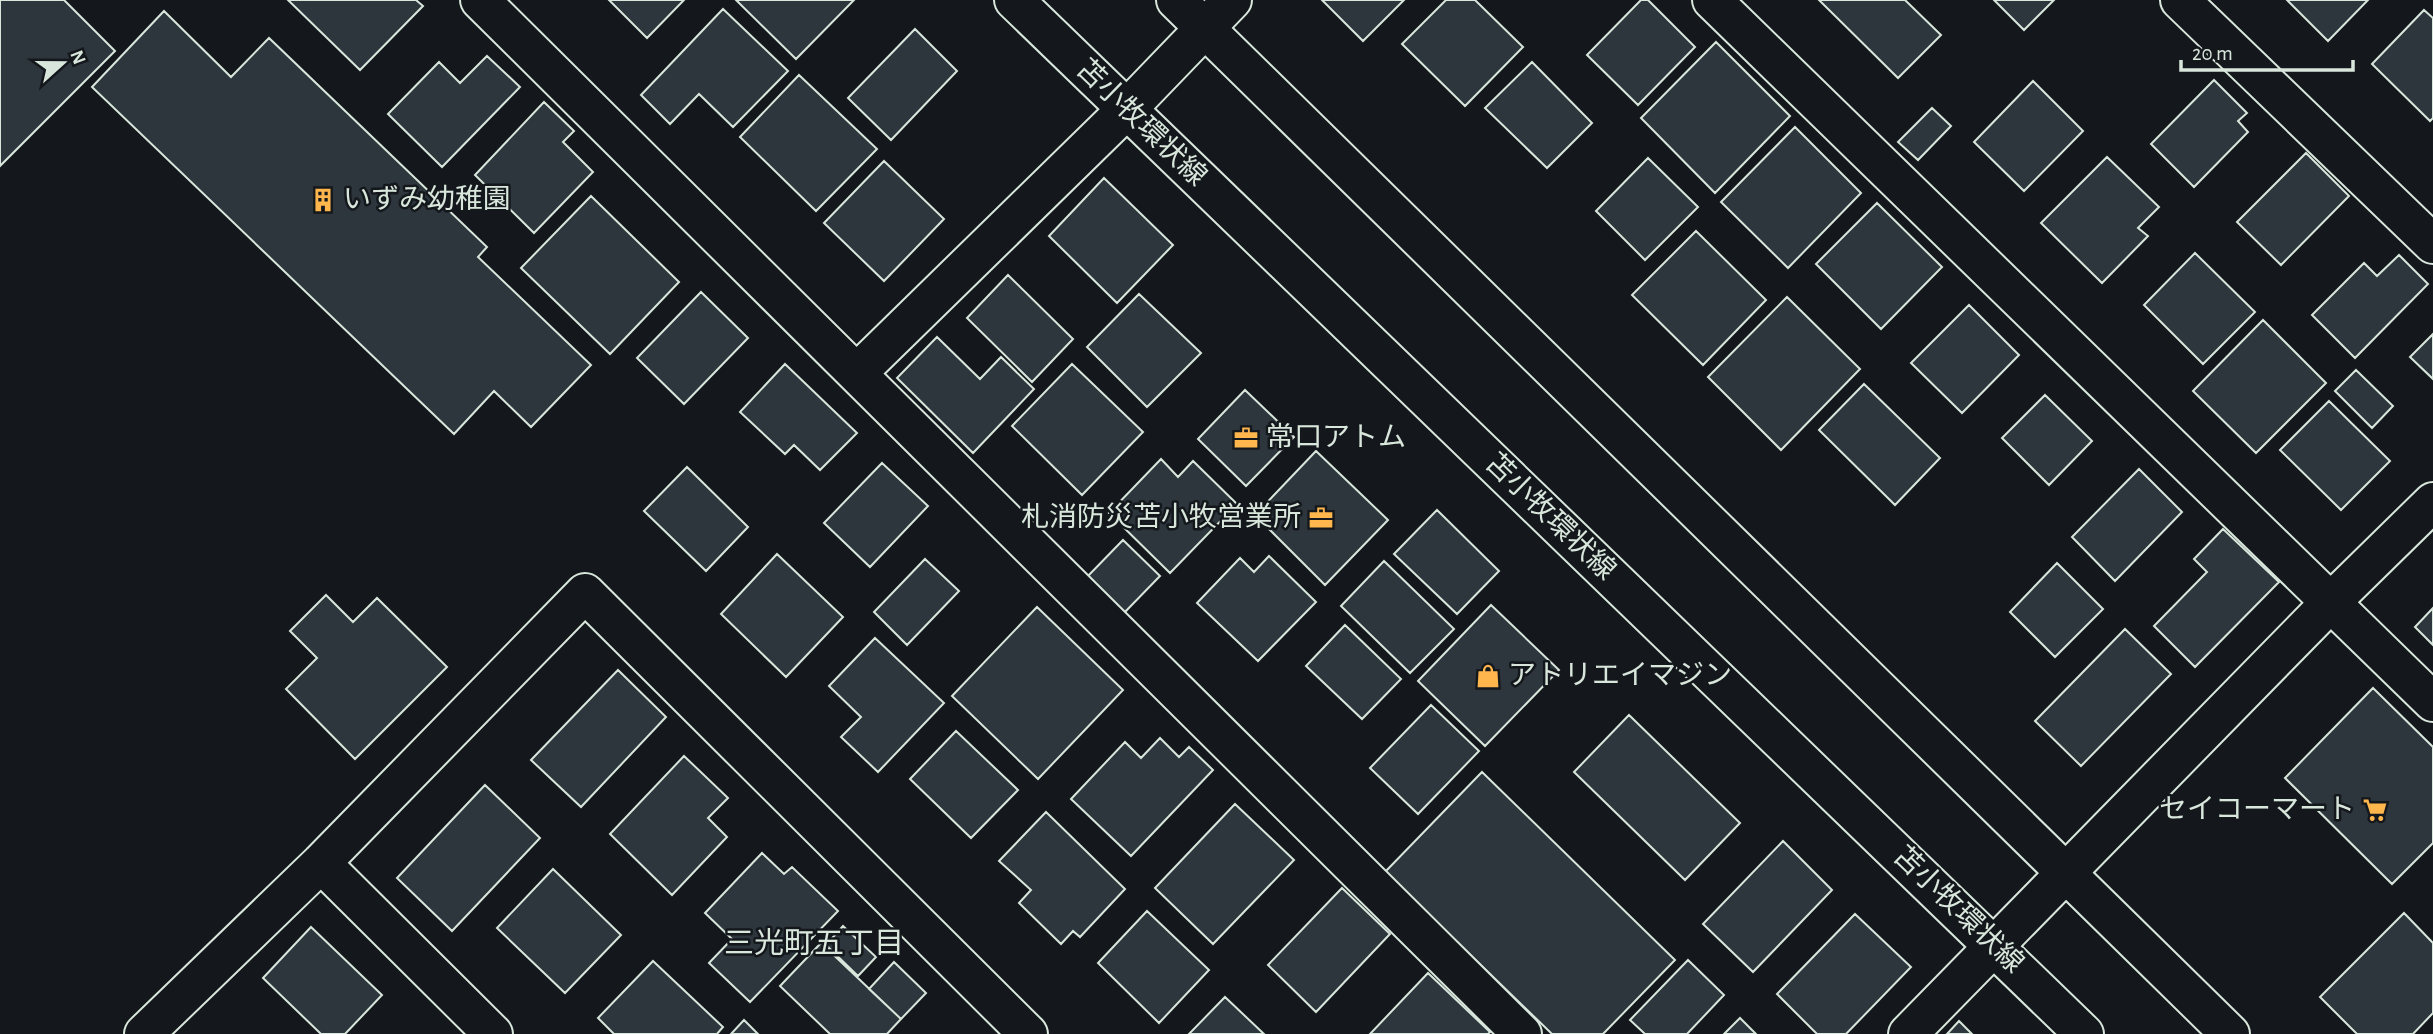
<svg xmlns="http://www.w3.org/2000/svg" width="2433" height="1034" font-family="'Alegreya Sans','Noto Sans JP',sans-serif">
<rect width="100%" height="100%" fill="#14181c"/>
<path fill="#2c363c" stroke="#d8e6dc" stroke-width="2" d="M0,0H64L115,51L0,166Z
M288,0H416L423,6L360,70Z
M609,0H684L647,38Z
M736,0H854L796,59Z
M1322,0H1404L1363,41Z
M1446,0H1475L1523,47L1465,106L1402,44Z
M1641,0H1648L1695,47L1638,105L1587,55Z
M1819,0H1905L1941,35L1898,78Z
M1994,0H2054L2024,30Z
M2287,0H2368L2328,41Z
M723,9L788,71L733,127L699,94L670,124L641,95Z
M2424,10L2433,18V118L2430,121L2372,64Z
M164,11L231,77L269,38L487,247L478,257L591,365L531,427L494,391L454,434L92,87Z
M915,29L957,71L891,140L848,98Z
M1716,42L1790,116L1715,193L1641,118Z
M487,56L520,87L442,167L388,114L439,62L460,83Z
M1532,62L1592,123L1547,168L1485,108Z
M799,75L877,149L816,211L740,137Z
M2214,80L2247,113L2238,121L2248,132L2194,187L2151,144Z
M2033,81L2083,131L2024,191L1974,142Z
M544,102L574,131L563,142L593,172L534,233L475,175Z
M1932,108L1951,126L1918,160L1898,142Z
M1795,127L1861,193L1788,268L1721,202Z
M2306,153L2349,196L2281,265L2237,222Z
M2107,157L2159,207L2138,228L2148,236L2102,283L2041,223Z
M1648,158L1698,207L1645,260L1596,211Z
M884,161L944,219L884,281L824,223Z
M1104,178L1173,245L1117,303L1049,236Z
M591,196L679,282L610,354L521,268Z
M1877,203L1942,267L1881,329L1816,264Z
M1696,231L1766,300L1703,365L1632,295Z
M2195,253L2255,312L2203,364L2144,305Z
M2399,255L2428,284L2355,358L2312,315L2364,263L2377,276Z
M1008,275L1073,339L1032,382L967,318Z
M701,292L748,338L684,404L637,358Z
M1139,294L1201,353L1147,407L1087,347Z
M1787,297L1860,369L1781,450L1708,377Z
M1969,305L2019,355L1962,413L1911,363Z
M2263,320L2326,383L2256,453L2193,391Z
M2433,334V379L2410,357Z
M937,337L980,379L1001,357L1034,389L973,453L897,378Z
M785,364L857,433L820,470L794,445L785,454L740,412Z
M1072,364L1143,432L1082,495L1012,426Z
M2356,370L2393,406L2372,428L2335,391Z
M1864,384L1940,458L1895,505L1819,430Z
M1245,390L1294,437L1246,486L1198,439Z
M2045,395L2092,441L2049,485L2002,438Z
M2329,401L2390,461L2341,510L2280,450Z
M1316,451L1388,520L1325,585L1255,515Z
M1161,459L1178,477L1193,461L1237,504L1170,573L1109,513Z
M882,463L928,506L870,567L824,523Z
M687,467L748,527L706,571L644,511Z
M2139,469L2182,512L2115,581L2072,537Z
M1437,510L1499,571L1457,614L1394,554Z
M2223,529L2279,582L2195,667L2154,626L2207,572L2194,559Z
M1123,540L1160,576L1123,614L1086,578Z
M777,554L843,617L786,677L721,614Z
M1269,556L1316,602L1258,661L1197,603L1240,558L1254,572Z
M925,559L959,591L907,645L874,612Z
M1384,561L1454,629L1410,673L1341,606Z
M2057,563L2103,609L2055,657L2010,612Z
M326,595L353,622L377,598L447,667L355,759L286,689L317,658L290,631Z
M1491,605L1559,670L1485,746L1418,681Z
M1037,607L1123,690L1038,779L952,696Z
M2433,608V645L2415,627Z
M1345,625L1401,679L1362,719L1306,666Z
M2125,629L2171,674L2081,766L2035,721Z
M875,638L944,703L878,772L841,737L861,717L829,686Z
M618,670L666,717L581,807L531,760Z
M2373,688L2433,747V843L2392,884L2285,778Z
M1431,705L1479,751L1418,814L1370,768Z
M1629,715L1740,823L1685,880L1574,772Z
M956,731L1018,790L971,838L910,779Z
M1160,738L1179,757L1189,747L1213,770L1131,856L1071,799L1125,742L1141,758Z
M684,756L728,798L708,818L727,837L672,895L610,834Z
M1482,772L1675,960L1603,1034H1552L1385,872Z
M485,785L540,838L452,931L397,878Z
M1235,804L1294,860L1213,944L1155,888Z
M1046,812L1125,889L1080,937L1073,931L1061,944L1019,903L1031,890L999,861Z
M1783,841L1832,890L1753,972L1703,924Z
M762,853L784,874L792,867L838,911L750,1002L709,963L732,939L705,913Z
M553,869L621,935L565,993L497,928Z
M1342,888L1390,934L1316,1012L1268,965Z
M1147,911L1209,970L1159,1023L1098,963Z
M2404,913L2433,943V1013L2413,1034H2357L2320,997Z
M1855,914L1911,967L1846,1034H1817L1777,994Z
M843,926L876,957L858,976L826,945Z
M311,927L382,995L345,1034H321L263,978Z
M821,943L901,1019L887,1034H830L780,986Z
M1688,960L1724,995L1687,1034H1645L1630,1020Z
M653,961L723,1027L717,1034H614L598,1018Z
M894,962L926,993L901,1019L869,989Z
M1428,973L1490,1032L1488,1034H1370Z
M1225,997L1264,1034H1189Z
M1740,1018L1756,1034H1724Z
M744,1020L758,1034H731Z
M1959,1021L1972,1034H1947Z"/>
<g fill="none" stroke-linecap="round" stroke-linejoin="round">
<g stroke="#d8e6dc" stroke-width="42">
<path id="street" d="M480,0L1522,1034
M1712,0L2433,702
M2180,0L2433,244
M857,373L1127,109L1232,0
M321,863L493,1034
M144,1034L321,863L585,593L1028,1034
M1908,1034L2331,602L2433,502"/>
</g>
<g stroke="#d8e6dc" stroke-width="42">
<path id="secondary" d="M1014,0L2084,1034
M1176,0L2230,1034"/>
</g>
<use href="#street" stroke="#14181c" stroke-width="38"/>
<use href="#secondary" stroke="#14181c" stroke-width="38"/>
</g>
<defs>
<g id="building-bare" transform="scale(1.89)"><path d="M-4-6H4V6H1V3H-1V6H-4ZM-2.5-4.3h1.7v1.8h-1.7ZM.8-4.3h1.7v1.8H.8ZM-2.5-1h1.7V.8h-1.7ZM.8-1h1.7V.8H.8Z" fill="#ffb74d" stroke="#14181c" stroke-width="2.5" paint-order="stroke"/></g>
<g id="office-bare" transform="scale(1.89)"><path d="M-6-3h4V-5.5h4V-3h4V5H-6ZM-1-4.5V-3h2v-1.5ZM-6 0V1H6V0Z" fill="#ffb74d" stroke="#14181c" stroke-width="2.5" paint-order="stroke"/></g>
<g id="shop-bare" transform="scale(1.89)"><path d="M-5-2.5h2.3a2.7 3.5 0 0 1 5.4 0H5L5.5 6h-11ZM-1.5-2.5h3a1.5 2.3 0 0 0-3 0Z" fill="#ffb74d" stroke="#14181c" stroke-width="2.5" paint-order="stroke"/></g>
<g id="supermarket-bare" transform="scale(1.89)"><path d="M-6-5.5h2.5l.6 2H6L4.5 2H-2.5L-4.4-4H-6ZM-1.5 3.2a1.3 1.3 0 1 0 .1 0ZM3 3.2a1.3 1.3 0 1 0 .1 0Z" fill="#ffb74d" stroke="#14181c" stroke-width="2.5" paint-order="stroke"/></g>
</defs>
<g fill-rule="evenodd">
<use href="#building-bare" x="323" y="200"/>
<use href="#office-bare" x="1246" y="438"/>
<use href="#office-bare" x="1321" y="518"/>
<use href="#shop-bare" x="1488" y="676"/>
<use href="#supermarket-bare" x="2375" y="810"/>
</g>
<g text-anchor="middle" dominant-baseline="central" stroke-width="5" stroke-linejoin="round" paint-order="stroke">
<g font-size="28" fill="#d8e6dc" stroke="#14181c">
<text transform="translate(1141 123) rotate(44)">苫小牧環状線</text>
<text transform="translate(1550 517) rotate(44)">苫小牧環状線</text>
<text transform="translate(1958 910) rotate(44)">苫小牧環状線</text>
</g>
<g font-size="28" fill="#d8e6dc" stroke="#14181c" text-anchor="start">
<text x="343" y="200">いずみ幼稚園</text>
<text x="1266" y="438">常口アトム</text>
<text x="1301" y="518" text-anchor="end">札消防災苫小牧営業所</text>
<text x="1508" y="676">アトリエイマジン</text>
<text x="2355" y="810" text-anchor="end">セイコーマート</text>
</g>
<g font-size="30" fill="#d8e6dc" stroke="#14181c">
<text x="814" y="944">三光町五丁目</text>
</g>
</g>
<g transform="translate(63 63) rotate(69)" stroke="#14181c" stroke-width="5" paint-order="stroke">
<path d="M0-5L12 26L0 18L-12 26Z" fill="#d8e6dc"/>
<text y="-10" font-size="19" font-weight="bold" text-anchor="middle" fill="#d8e6dc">N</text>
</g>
<path d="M2181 60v10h172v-10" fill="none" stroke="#d8e6dc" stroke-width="3.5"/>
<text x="2192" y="60" font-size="21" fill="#d8e6dc" stroke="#14181c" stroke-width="5" paint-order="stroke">20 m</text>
</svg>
